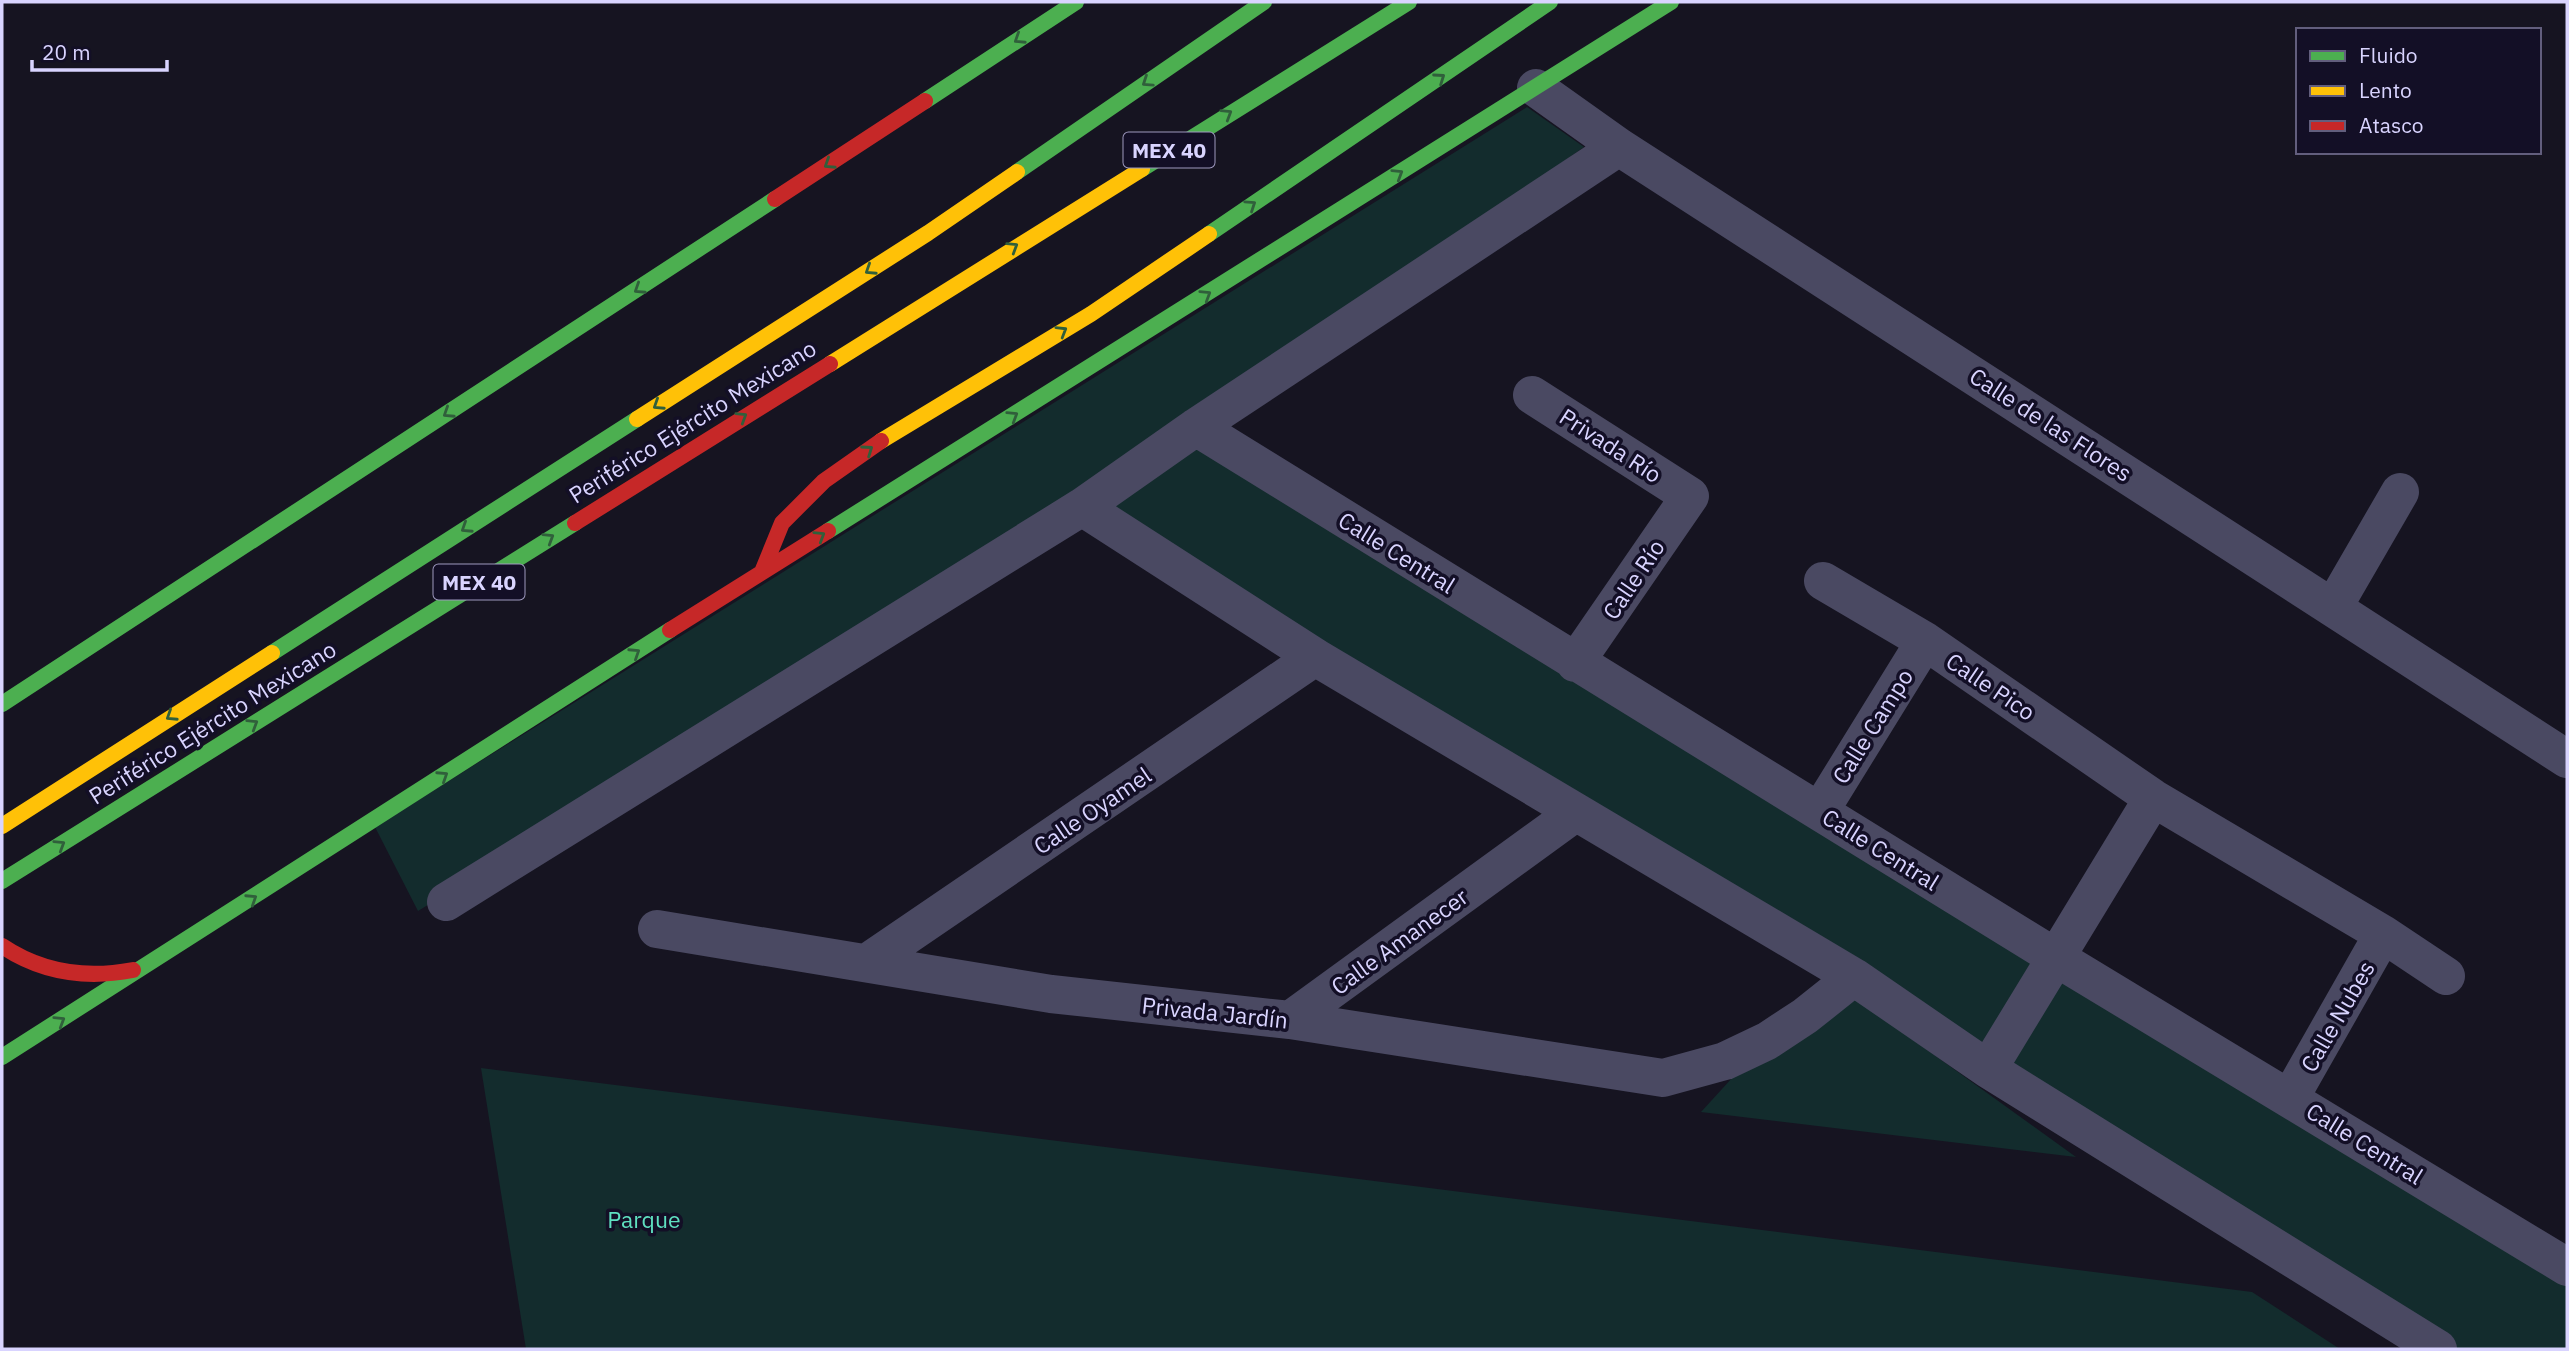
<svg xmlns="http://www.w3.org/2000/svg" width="2569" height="1351" font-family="'IBM Plex Sans',sans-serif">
<rect width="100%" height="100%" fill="#161421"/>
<path fill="#132c2d" d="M1527,107L1584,147L1080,506L418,911L375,827Z
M1196,430L2044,960L1985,1060L1087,507Z
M2058,965L2567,1281V1349H2451L1996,1067Z
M1851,995L2076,1157L1701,1112L1743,1066Z
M481,1068L2252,1292L2340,1349H526Z"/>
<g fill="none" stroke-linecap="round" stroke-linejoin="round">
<path stroke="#4a4962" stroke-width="38" d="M1536,88L1619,147L2567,759
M1532,395L1690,496L1575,663
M1196,427L2055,957L2567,1267
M1082,507L1315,657L1854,977L1988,1069L2438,1349
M1823,581L1925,641L2153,798L2383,934L2446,976
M2334,606L2400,492
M1820,811L1925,641
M446,902L1082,507L1196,427L1619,147
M657,929L1051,994L1290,1020L1663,1078L1725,1061L1767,1041L1805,1016L1854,977
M868,962L1315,657
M1290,1020L1575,813
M1988,1069L2153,798
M2290,1098L2383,934"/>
<path stroke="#4caf50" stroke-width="16" d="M925,101L1076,2
M1142,169L1409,2
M1017,172L1264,2
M1209,234L1550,2
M828,531L1671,2
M272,653L637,419
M2,704L775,199
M2,881L575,523
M2,1057L670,630"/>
<path stroke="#ffc107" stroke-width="16" d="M830,364L1142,169
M637,419L928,233L1017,172
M881,441L1091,314L1209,234
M2,826L272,653"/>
<path stroke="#c62828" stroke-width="16" d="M775,199L925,101
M575,523L830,364
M762,572L782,523L824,481L881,441
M670,630L828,531
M2,946C42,973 86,979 133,970"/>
</g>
<defs><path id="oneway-chevron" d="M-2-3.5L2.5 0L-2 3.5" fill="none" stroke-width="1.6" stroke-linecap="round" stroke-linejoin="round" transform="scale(1.75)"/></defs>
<g stroke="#305f3b">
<use href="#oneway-chevron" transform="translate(1019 39) rotate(147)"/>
<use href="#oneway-chevron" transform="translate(1440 78) rotate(-35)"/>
<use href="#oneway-chevron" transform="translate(1147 82) rotate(146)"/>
<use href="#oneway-chevron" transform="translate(1227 114) rotate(-32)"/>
<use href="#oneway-chevron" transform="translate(829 164) rotate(147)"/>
<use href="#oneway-chevron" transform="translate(1398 174) rotate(-32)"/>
<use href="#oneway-chevron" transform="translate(1251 205) rotate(-34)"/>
<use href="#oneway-chevron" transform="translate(1013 247) rotate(-32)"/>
<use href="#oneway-chevron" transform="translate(870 270) rotate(147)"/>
<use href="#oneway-chevron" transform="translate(639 289) rotate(147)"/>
<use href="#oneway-chevron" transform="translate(1206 295) rotate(-32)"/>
<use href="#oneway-chevron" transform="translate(1062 331) rotate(-31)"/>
<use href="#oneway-chevron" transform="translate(658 405) rotate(147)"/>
<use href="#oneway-chevron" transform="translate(448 413) rotate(147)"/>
<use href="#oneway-chevron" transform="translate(1013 416) rotate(-32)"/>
<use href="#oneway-chevron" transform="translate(742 417) rotate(-32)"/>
<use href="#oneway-chevron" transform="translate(868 450) rotate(-35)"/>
<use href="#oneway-chevron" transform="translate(466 528) rotate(147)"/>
<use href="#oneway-chevron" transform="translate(820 536) rotate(-32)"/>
<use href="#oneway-chevron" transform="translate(549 538) rotate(-32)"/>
<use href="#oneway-chevron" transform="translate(635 653) rotate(-33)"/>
<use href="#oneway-chevron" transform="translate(171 716) rotate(147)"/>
<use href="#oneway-chevron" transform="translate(253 724) rotate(-32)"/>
<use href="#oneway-chevron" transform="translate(443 776) rotate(-33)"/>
<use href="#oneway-chevron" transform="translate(60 845) rotate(-32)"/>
<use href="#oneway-chevron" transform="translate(252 899) rotate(-33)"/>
<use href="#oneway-chevron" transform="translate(60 1021) rotate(-32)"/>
</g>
<g text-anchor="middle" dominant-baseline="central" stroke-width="7" stroke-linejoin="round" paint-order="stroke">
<g fill="#130f26" stroke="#9e99be" stroke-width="2">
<rect x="1123.5" y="132.5" width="91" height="35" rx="5"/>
<rect x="433.5" y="564.5" width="91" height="35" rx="5"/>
</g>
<g font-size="21" font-weight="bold" fill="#d9d4ff">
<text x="1169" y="150">MEX 40</text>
<text x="479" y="582">MEX 40</text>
</g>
<g font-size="23" fill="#d9d4ff" stroke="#130f26">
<text transform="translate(692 421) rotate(-32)">Periférico Ejército Mexicano</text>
<text transform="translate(2051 424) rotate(33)">Calle de las Flores</text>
<text transform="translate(1611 445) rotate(33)">Privada Río</text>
<text transform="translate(1397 552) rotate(32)">Calle Central</text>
<text transform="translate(1633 579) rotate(-56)">Calle Río</text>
<text transform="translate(1991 686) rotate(34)">Calle Pico</text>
<text transform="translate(212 722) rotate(-32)">Periférico Ejército Mexicano</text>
<text transform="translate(1872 726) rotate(-58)">Calle Campo</text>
<text transform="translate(1092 810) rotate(-34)">Calle Oyamel</text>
<text transform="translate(1881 849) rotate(32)">Calle Central</text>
<text transform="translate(1399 941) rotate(-36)">Calle Amanecer</text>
<text transform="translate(1215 1012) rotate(6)">Privada Jardín</text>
<text transform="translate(2337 1016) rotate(-60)">Calle Nubes</text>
<text transform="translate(2365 1143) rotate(32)">Calle Central</text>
</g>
<g font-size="23" fill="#5fe0c0" stroke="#130f26">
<text x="644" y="1219">Parque</text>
</g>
</g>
<rect width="2569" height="1351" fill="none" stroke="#d9d4ff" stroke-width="7"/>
<rect x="2296" y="28" width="245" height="126" fill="#130f26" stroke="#625e7d" stroke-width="2"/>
<rect x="2310" y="51" width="35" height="10" fill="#4caf50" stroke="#625e7d" stroke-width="2"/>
<text x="2359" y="63" font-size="21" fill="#d9d4ff">Fluido</text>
<rect x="2310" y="86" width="35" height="10" fill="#ffc107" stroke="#625e7d" stroke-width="2"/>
<text x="2359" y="98" font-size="21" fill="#d9d4ff">Lento</text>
<rect x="2310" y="121" width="35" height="10" fill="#c62828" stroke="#625e7d" stroke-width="2"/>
<text x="2359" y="133" font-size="21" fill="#d9d4ff">Atasco</text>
<path d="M32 60v10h135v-10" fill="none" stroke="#d9d4ff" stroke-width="3.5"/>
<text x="42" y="60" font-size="21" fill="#d9d4ff" stroke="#130f26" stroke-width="5" paint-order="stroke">20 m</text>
</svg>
